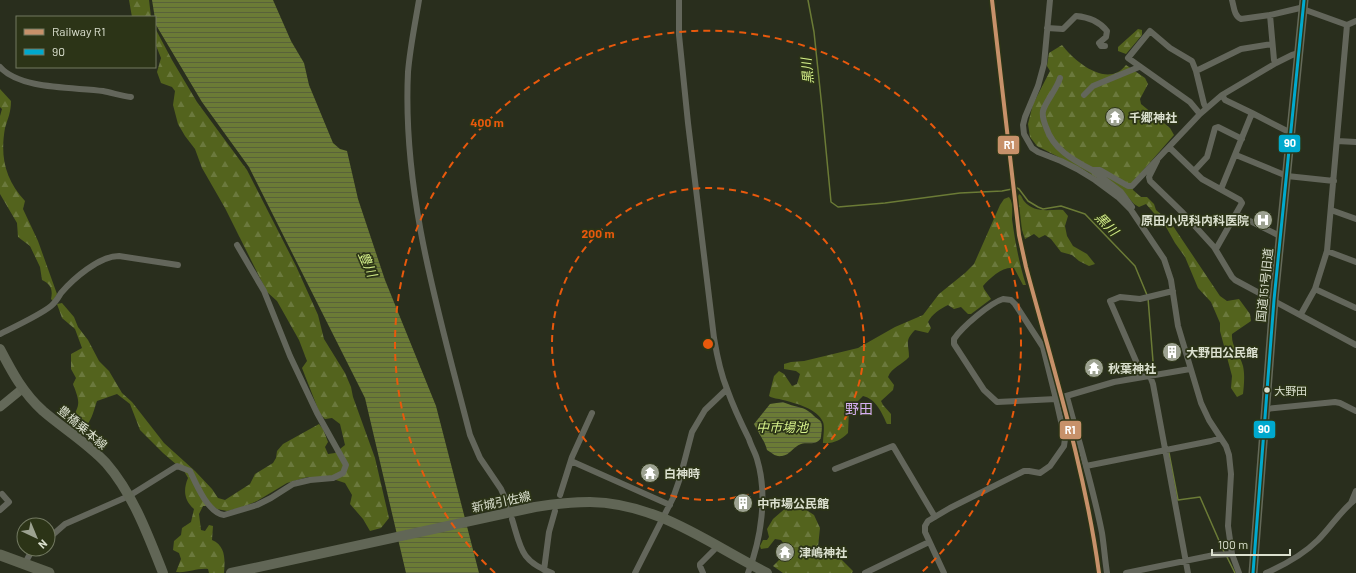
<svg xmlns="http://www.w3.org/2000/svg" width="1356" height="573" font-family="Barlow,'Noto Sans JP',sans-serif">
<defs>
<pattern id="forest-firs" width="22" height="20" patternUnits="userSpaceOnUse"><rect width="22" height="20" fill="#53631d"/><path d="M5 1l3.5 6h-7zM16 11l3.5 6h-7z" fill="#6b793d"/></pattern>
<pattern id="water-rules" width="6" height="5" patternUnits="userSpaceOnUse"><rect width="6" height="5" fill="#6b7b36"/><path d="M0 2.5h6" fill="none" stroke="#59623a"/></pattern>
</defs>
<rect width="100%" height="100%" fill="#292e1d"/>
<path fill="url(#forest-firs)" d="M129,0H149L151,17H132Z
M155,28L172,60L197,102L247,170L296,266L318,315L324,339L345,373L351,387L353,397L375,458L389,518L381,528L370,531L363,519L350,504L352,495L345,483L327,477H308L287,483L257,501L240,508L227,511L217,509L213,506H203L199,514L201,530L205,531L209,525L213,526L212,540C226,546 225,560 224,573H209L208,569C196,568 189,573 176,572L181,559L179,553L173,550L174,541L181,535L182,528L191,522L194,509C184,500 183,490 188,478L184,471L163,453L140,430L130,404L117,394L97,401C93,412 91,427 78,430L69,424C80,404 81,405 73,384L76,378L71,369V354L82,348L75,329L62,318L57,304L62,303L74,317L78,327L88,340L99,361L109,371L122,393L132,402L164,443L195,471L212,489L218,498L225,500L250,484L255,474L273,463L276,458L277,451L283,444L319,424L323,429L328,442L325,447L328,454L335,453L345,445L340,424L332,418L325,419L320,414L302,368L307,361L299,340L277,301L267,292L225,208L202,168L195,149L185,136L178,124L173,105L175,91L172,87L161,83L157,72L161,58L155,43Z
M1138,29L1142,30V35L1126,54L1118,51V47Z
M1062,45C1075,62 1108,89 1126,65L1145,78L1148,84L1140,99L1141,104L1170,128L1174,135L1132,183L1133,190L1141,197H1147L1154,204L1156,210L1171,223L1220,296L1227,301L1239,299L1250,314L1251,321L1232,334C1231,347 1240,354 1243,366C1245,375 1244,385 1243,394L1237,397L1231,388L1232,376L1220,331V323L1211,302L1198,288L1185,257L1175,243L1166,227L1146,204L1139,207L1134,204L1128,197L1116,192L1088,172L1037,146L1030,137L1028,124L1033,104L1050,71L1047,66L1049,53Z
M0,89L11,101C11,112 8,118 5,128C0,157 5,179 25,201L23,209L38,241L57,294L53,301L51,299C53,290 51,284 42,280L40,267L30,246L18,237L17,223L0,194V116L2,109L0,107Z
M1019,194C1022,196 1022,198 1024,201C1035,214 1048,209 1063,210L1068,216L1065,226L1067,236L1073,246L1087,254L1095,264L1089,266L1079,261L1072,255L1061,252L1051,239L1045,235L1039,238L1034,234L1025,239C1021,228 1014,204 1019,194Z
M1009,197C1014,203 1012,212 1012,219C1015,241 1019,263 1026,285H1023L1014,268C1003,266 990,278 983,286L984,289L991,299L971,314H968L961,307L954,309L948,305C940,309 932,314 928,322L931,328L928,333L915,330C904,341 909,344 909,357C902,365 892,367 888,377L894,385L893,390L881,401L883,405L891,414V424H887C882,413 876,399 863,396L849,410L848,433C841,440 833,444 823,443C823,437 825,427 823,422C818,409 795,403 783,400C778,398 773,399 769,396L774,376L779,371L784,374L792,386L797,384L800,374L796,371L784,369V364L791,362L804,361L858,348L895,327L923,315L939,294L965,273L974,264L1000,205L1004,199Z
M799,505L814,515L820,528L818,547L823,556L830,559H841L853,571L852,573H783L773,566L779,560L785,561L792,554L781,540L775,539L768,548L761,549L760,546L763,540H767L769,537L767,529L773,519L788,506Z"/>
<path fill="url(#water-rules)" d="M152,0H273L291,41L304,63L309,85L333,143L340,149L347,151L358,199L385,280L436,406L479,573H406L365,398L249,167L202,102L156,25Z
M783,402C795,408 804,405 814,416C816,418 820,420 821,422C823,427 821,433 821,438C816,446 808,442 801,444C793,447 790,455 782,456C775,457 772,453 767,450C765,441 758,433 754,424L770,404Z"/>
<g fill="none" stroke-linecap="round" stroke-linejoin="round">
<path stroke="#6b7b36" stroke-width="1.5" d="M808,0L814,32L822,108L831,202L838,207L885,203L960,193L1002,191L1017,188L1019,189L1028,201L1038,207L1043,209L1061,206L1085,214L1135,266L1147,295
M1148,298L1154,374
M1169,453L1178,500L1200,497L1224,552
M1227,557L1235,573"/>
<path stroke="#63665b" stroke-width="6" d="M419,0C415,24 410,48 408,72C402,196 440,317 470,435L480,458L501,489L508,505
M679,0V35L688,123L714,338C717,356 720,372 727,389C733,406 741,423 749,439C751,446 755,452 757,459C768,495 761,539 748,573
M1050,0L1044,64L1038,86L1025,117L1023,125L1024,134L1032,148L1038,152L1061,161L1077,169L1095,180L1118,197L1131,210L1164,259L1171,280L1178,326L1201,403L1209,420L1226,446L1229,455L1231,474L1228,526L1232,554L1239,573
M1270,15L1300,8L1347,25L1327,251L1315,289L1301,314
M1347,25L1356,21
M1047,28L1063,29L1076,16C1089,17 1099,21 1107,31L1106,37L1099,43L1101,46H1105
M1276,63L1292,55L1299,53
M0,67C20,90 75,87 103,91C113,93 122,96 131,97
M1196,71L1241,49L1272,44
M1060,78C1057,89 1045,102 1043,111C1042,116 1044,122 1046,127C1053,149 1073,160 1092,170
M1084,95L1093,86L1139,67
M1206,108L1204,104L1196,71L1192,61L1170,48L1150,31L1128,58L1190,102L1200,114L1222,95L1276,63L1274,60L1270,15L1241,19C1234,16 1234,7 1232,0
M1252,113L1287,131H1291
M1337,141L1356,142
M1169,147L1202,179L1240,200L1242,203L1216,249
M1236,155L1287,176L1334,181
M1157,161L1149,177L1150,181L1183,213L1214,247L1232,277L1235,280L1356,345
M1194,171L1207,157L1215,128L1218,127L1242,139
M1221,189L1252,113L1225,100L1222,95
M1132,207L1121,192L1092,170H1100L1128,186H1132L1200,114
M1331,210L1356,219
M1236,214L1278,235H1281
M1327,251L1356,262
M1315,289L1356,308
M1003,299L1011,300L1015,304L1043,347L1056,399L997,402L984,390L954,344V339C962,327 990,303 1003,299Z
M0,334C14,327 40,315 51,306C56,302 58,298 61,293C73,279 99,256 119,256L178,265
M1150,376L1153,384L1188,573
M1141,377L1139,368L1110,301L1120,297L1140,299L1173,291
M1067,397C1079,442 1093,487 1102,533C1104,546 1105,560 1107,573
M1266,409L1335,402L1340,403L1356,411
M571,461L670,505
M1086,466L1211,441L1221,438
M835,469L893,446L935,517
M560,495L572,457L592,413
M1351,503L1356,491
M0,510L9,502L2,494
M512,519C521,548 520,561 552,573
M48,539L65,524L129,496L177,466L190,471C196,484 208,513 224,515L257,505L271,498L293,484L310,480L333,478L343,473L346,465L317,413L290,356L264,291L237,245
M24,565L30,554L36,549
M544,570L549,532L555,511
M635,573L673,498L680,478L692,432L705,410L727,389
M703,573L700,566V564L714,550L717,546
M865,573L929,542
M944,573L925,532V526L928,521L950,508L1024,471H1029L1040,473L1050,466L1064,446L1065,439L1056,399L1114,382L1190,369
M1126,573L1214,555L1232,554
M1266,573C1284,565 1304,554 1318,540C1331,527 1341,510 1356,499"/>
<path stroke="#646959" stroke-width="9" d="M0,407L22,389
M1253,573L1274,300L1304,0"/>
<path stroke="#616656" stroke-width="10" d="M0,349C12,372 23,393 43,411C64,429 87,443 106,463C133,494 148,535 163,573
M231,573L535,507C554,504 572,502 590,502C658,503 709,544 767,573"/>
<path stroke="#5f6452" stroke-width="11" d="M0,555L49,573"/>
<g stroke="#2c3417" stroke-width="6">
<path id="bus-1" d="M1253,573L1274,300L1304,0"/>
</g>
<use href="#bus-1" stroke="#00a9ce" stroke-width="3"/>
<g stroke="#2c3417" stroke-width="7">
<path id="rail-1" d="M992,0L1019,235L1026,267C1053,368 1085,469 1099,573"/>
</g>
<use href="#rail-1" stroke="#c7916a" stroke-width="4"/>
</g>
<g fill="none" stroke="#e8590c" stroke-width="2" stroke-dasharray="7 5">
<circle cx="708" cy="344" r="156"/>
<path d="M495 573A313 313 0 1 1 921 573"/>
</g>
<defs>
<g id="temple-disc" transform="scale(1)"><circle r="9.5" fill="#9da291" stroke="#2c3417"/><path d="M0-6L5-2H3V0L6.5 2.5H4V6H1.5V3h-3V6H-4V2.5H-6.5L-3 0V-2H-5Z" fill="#fff"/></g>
<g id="hospital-disc" transform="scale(1)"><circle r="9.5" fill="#9da291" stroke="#2c3417"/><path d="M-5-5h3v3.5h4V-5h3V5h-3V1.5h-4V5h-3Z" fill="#fff"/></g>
<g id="building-disc" transform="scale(1)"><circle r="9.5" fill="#9da291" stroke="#2c3417"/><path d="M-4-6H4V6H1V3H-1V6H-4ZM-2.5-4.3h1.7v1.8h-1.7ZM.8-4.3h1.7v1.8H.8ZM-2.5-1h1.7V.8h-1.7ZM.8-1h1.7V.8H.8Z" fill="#fff"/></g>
</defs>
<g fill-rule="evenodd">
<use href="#temple-disc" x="1115" y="117"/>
<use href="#hospital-disc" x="1263" y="220"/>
<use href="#building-disc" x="1172" y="352"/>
<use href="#temple-disc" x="1094" y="368"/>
<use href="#temple-disc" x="650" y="473"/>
<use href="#building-disc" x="743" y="503"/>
<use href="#temple-disc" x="785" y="552"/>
</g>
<circle fill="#dbe0cf" stroke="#2c3417" stroke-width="1.5" cx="1267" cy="390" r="3.5"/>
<g text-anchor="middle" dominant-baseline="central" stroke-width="3.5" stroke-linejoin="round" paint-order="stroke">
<g font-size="11" fill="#dbe0cf" stroke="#2c3417" text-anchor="start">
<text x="1274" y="390">大野田</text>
</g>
<g font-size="12" font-weight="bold" fill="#dbe0cf" stroke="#2c3417" text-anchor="start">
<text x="1129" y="117">千郷神社</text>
<text x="1249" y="220" text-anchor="end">原田小児科内科医院</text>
<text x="1186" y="352">大野田公民館</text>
<text x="1108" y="368">秋葉神社</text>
<text x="664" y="473">白神時</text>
<text x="757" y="503">中市場公民館</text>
<text x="799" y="552">津嶋神社</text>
</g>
<g font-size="12" fill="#dbe0cf" stroke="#2c3417">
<text transform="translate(1264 285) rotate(-84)">国道151号旧道</text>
<text transform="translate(83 427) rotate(40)">豊橋乗本線</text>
<text transform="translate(501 501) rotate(-12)">新城引佐線</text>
</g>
<g font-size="13" font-style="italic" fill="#d7f28b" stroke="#2c3417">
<text transform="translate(807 71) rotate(-96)">黒川</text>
<text transform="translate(1107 224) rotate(46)">黒川</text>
<text transform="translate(368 264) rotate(67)">豊川</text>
<text x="782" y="427">中市場池</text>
</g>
<g font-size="14" fill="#d7b0f2" stroke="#2c3417">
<text x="859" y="408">野田</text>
</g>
</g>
<circle cx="708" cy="344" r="6" fill="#e8590c" stroke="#2c3417" stroke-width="2"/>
<g font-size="12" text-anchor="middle" font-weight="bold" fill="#e8590c" stroke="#2c3417" stroke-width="3.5" stroke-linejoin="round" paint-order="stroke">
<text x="487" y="127">400 m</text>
<text x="598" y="238">200 m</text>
</g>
<g stroke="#2c3417" stroke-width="1.5">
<rect x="1278" y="134" width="23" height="19" rx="4" fill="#00a9ce"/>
<rect x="997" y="135" width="23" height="20" rx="4" fill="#c7916a"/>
<rect x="1253" y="420" width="23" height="19" rx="4" fill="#00a9ce"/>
<rect x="1059" y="420" width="23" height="20" rx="4" fill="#c7916a"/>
</g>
<g font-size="11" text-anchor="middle" font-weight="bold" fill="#fff">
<text x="1290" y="147">90</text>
<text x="1009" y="149">R1</text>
<text x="1264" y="433">90</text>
<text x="1070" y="434">R1</text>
</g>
<rect x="16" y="16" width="140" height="52" fill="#2c3417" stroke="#727961"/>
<rect x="24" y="29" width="20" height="6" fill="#c7916a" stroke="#727961"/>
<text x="52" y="36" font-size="12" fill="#dbe0cf">Railway R1</text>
<rect x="24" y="49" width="20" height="6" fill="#00a9ce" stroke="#727961"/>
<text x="52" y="56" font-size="12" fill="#dbe0cf">90</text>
<g transform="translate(36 537) rotate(136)"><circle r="19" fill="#2c3417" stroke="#727961"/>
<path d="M0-3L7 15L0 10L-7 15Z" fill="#9da291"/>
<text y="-6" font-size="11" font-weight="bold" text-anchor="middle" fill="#dbe0cf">N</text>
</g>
<path d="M1212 549v6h78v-6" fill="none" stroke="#dbe0cf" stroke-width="2"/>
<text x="1218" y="549" font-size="12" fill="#dbe0cf" stroke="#2c3417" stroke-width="3" paint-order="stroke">100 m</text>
</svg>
